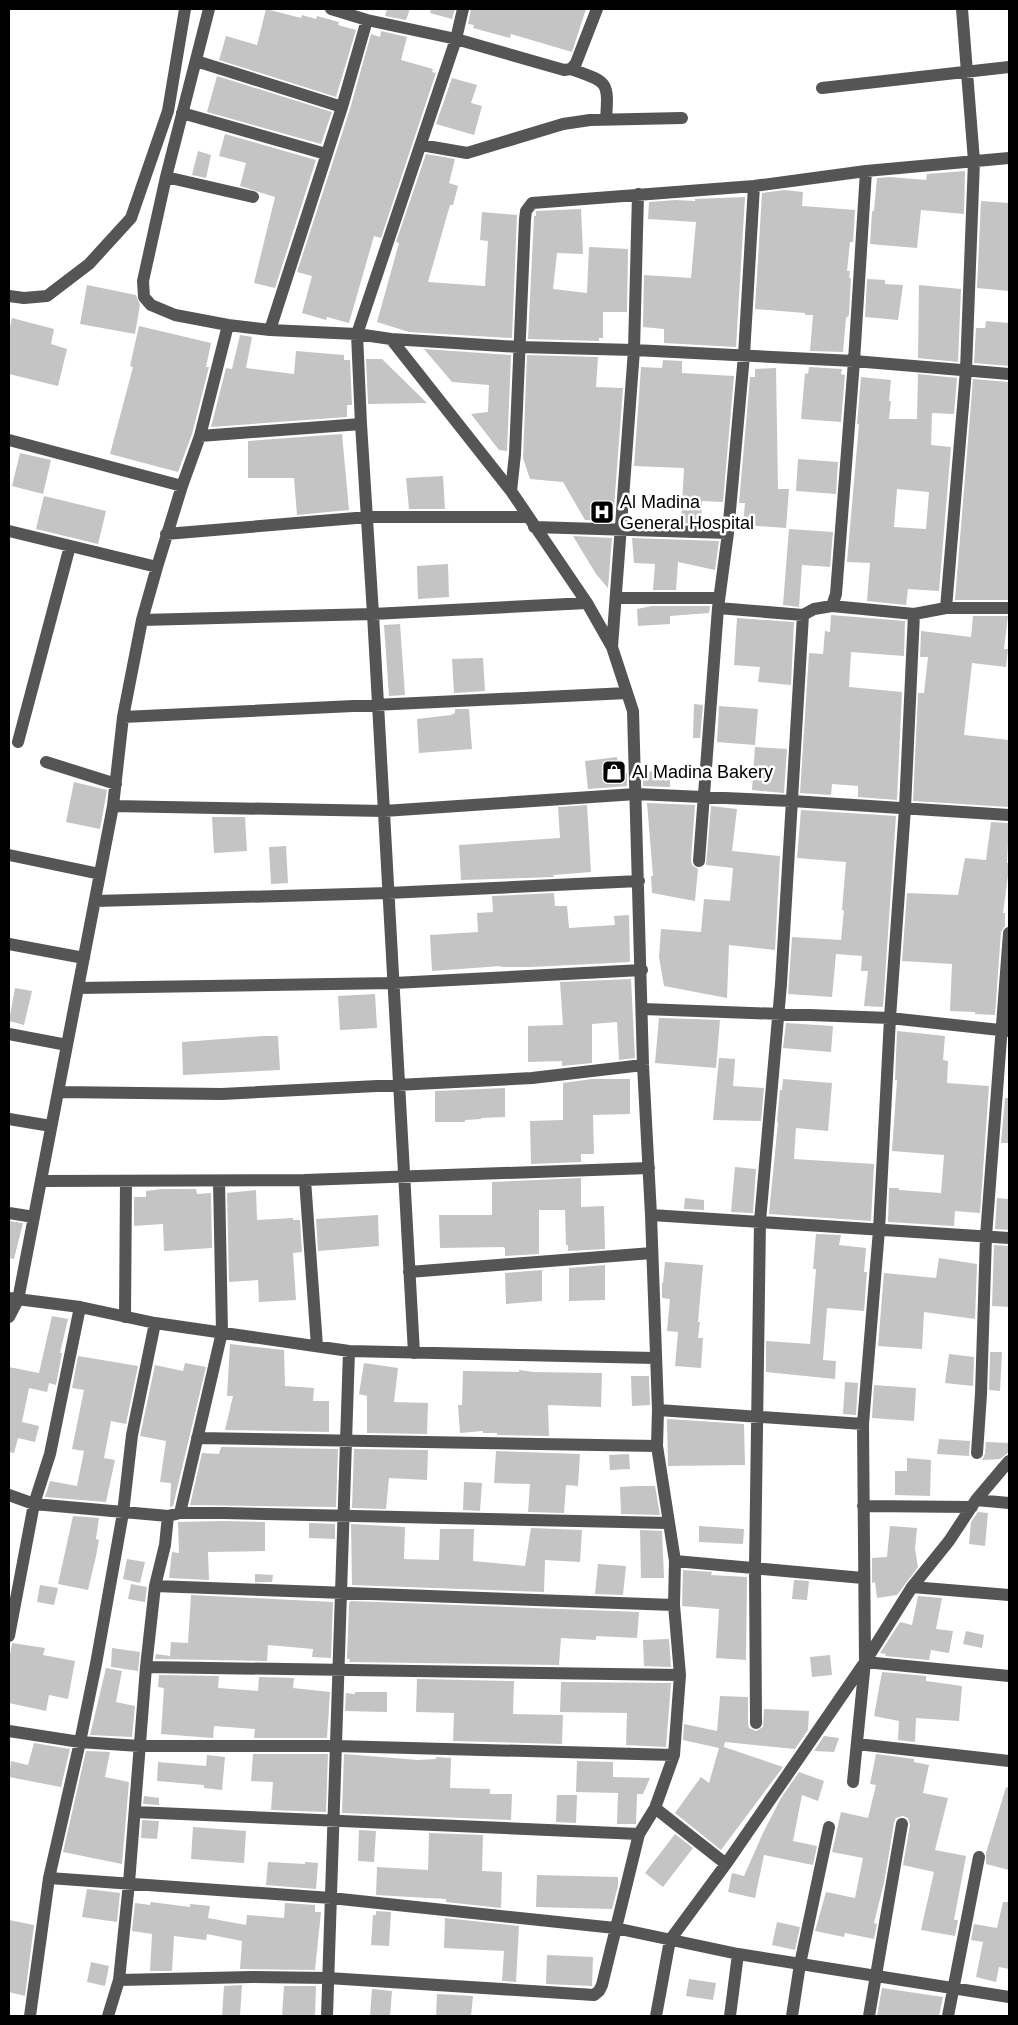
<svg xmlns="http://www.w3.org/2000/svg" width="1018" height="2025" font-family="Arial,sans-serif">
<rect width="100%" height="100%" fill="#fff"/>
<path fill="#c4c4c4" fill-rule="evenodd" d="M266,9L301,18L302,15L316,19L317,16L339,22L338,25L356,30L336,97L219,60L226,36L257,45Z
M387,9H410L406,20L385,16Z
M431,9H455L452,19L430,13Z
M471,9H586L572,52L511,34L510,38L473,28L474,25L468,24Z
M381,31L407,37L401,60L433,69L432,72L436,73L381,238L374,236L349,323L327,317L326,320L302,313L312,276L297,272L350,109L371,34L380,37Z
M217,76L332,112L321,144L207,112Z
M452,78L477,85L471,103L482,106L474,135L436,124Z
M225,134L316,160L275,288L254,283L275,197L240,186L246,163L219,156Z
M198,151L211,155L206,178L192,175Z
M426,154L455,159L449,183L458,186L453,205H450L428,282L485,286L488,241L480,240L482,212L517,215L512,338L409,332L377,322L399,243L396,242Z
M965,171L964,214L921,210L917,248L870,244L872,212L874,210L877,178L890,177L926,180L927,174Z
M784,190L803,192L802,206L855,210L853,242H850L847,271H850L849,278H851L849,315L846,318L843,352L810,351L813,315H805V313L755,309L762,193Z
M745,197L736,347L664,343V329L643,327L644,275L691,278L696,222L648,219L649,202L676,200L695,201V199Z
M981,201L1009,203V291L977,288Z
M581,209L583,254L557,253L553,289L587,293L589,247L628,249L627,312H603V338H599V341L528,339L534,216H536V211Z
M867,279L885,280V284L903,285L898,320L865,317Z
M87,285L136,295L140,305L135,334L80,324Z
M919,285L961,289L958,362L918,358Z
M12,318L54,329L51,344L67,349L58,386L9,374V332Z
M986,321L1009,323V366L974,363L976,328H985Z
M139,326L211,343L206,367H209L192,434L178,472L110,454L133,367L130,366Z
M240,335L252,337L246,368L294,374L296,351L344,355V360H350L352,405H347V417L211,427L226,368L232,369Z
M424,349L511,355L507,451L499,450L471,414L488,412L489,385L452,382Z
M527,355L598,357L596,387L623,388L613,521L585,520L563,482L530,479L523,458Z
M366,359H382L427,403L368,404Z
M663,360L682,361V373L734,376L723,502L702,501L701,524L681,523L684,468L634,466L641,367L662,368Z
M809,367L842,369L841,374L845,375L841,422L801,419L805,373L808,374Z
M776,368L778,489H789L786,528L743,525L745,503H739L750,377H755V369Z
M918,374L957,378L954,414L932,413L931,445L951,447L939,591L908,589L906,605L867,601L870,563L847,562L859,424H857L861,377L891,380L889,401H891L889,419H917ZM897,489L929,492L926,529L894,527Z
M973,379L1009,382V600H955Z
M342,434L349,510L297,515L294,478H248V441Z
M20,453L51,460L43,494L12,486Z
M798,459L838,462L836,494L796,491Z
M443,476L445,509H409L406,478Z
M44,496L106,511L98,544L36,529Z
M789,529L833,532L830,567L802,565L799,607L783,605Z
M573,536L612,538L608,588L596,574Z
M632,538L719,541L715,570L678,562L676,590H653L655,564L634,563Z
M448,564L449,597L418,599L417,566Z
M652,606H710L709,613L670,616V624L638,626L637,609Z
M831,615L905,621L904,656L851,652L849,687L902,692L897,800L858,797V786L832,784L831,795L800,793L809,653L823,654L825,631L830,632Z
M973,616H1008L1004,649H1008L1006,667L972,663L964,735L1009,740V807L913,801L918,693H924L928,657H920L921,631L971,637Z
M737,618L794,622L791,685L758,682L760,667L734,665Z
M400,624L405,695L389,696L384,625Z
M483,658L485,691L454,693L452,659Z
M694,704L703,705L700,738H693Z
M719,706L758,709L755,745L717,742Z
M455,709H469L472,749L419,753L417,719L451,715L455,713Z
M755,747L787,749L784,793L752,790Z
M617,757L618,773H627V786L588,789L585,761Z
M670,770V787L643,786V772Z
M74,782L107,790L100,829L66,822Z
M647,803L695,805L691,860L692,865L698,869L695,901L652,893L651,876H653Z
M587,805L591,872L553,875L554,877L461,880L459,845L560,838L558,807Z
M711,806L737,809L732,851L780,856L775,950L729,945L727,998L664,986L659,957L661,929L701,932L704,899L730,901L733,868L706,865Z
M801,810L896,816L883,1007L864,1006L868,971H861L862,956L836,954L832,997L788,994L792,937L841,940L844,910H842L846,862L797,858Z
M212,817H245L247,851L214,853Z
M991,822L1009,823L1007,863H1009V868L1003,913H1005V926L1001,932L995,1015L975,1014V1012L950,1011L952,964L902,961L907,893L958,895L965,858L986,860Z
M286,846L288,883L271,884L269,847Z
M554,893L555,906H567L569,928L615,925L614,916L629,915L630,962L531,967H501V966L432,971L430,935L478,932L477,913L493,912L492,896Z
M631,979L635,1058L619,1060L617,1022L592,1024V1063L562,1066V1061L528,1062V1026L563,1025L560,982Z
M15,988L32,991L24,1025L9,1021Z
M375,994L377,1028L340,1030L338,996Z
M659,1018L720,1020L716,1068L655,1063Z
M786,1023L833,1026L831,1052L783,1048Z
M897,1031L945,1036L943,1060L948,1061L947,1083L989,1086L980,1213L955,1211L954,1226L888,1222L889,1188H899V1190L941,1193L944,1155L892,1151L897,1080H895Z
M263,1036H278L280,1070L183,1075L182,1042Z
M719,1058L735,1059L733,1086L764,1088L761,1121L713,1120Z
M592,1079H630V1114L593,1115L594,1154H581V1162L531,1164L530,1121L563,1120V1083Z
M783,1079L832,1083L828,1131L796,1128L794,1159L874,1164L871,1221L769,1214L778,1122H777L780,1090H782Z
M505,1088V1117L481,1118V1119L465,1120V1122H435V1091Z
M1005,1098H1009V1143H1001Z
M735,1167L756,1169L753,1213L731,1212Z
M581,1178V1207L604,1206L605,1249L568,1251V1245H566L565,1210H539V1254L505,1256V1248L503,1247L440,1248L439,1215H492V1182Z
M162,1189H196L197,1194L211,1193L212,1248L164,1251L163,1224L134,1226V1197H146V1191Z
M256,1190L257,1220L293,1218V1220H300L302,1252L293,1253L296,1300L259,1302L258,1280L229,1282L227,1193Z
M685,1198L704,1200V1210L684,1209Z
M997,1198L1009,1199V1230L995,1229Z
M378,1215L379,1246L318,1251L316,1219Z
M9,1221L23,1223L14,1259L9,1258Z
M816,1234L841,1235L839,1245L866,1248L864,1272H867L864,1311L827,1308L823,1360L836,1361L835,1379L766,1372V1341L810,1344L816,1269H813Z
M994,1245L1009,1246V1307L992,1306Z
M939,1258L977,1264L975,1319L924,1312L922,1349L878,1346L884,1273L936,1278Z
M665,1262L703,1265L698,1322H700L698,1338H703L701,1368L675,1366L678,1332L667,1331L670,1299L662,1298V1283H663Z
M605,1265V1300L569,1301V1268Z
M542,1270V1301L506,1304L505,1273Z
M52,1316L68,1319L60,1353H62L56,1385L49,1383L47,1392L29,1388L22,1422L39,1426L35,1442L18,1438L14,1453L9,1452V1367L39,1373Z
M230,1344L284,1350L285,1386L314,1388L313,1401H329V1432L225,1430L233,1396H227Z
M990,1352H1002L1000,1391L989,1390Z
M949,1354L974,1357L973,1386L945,1383Z
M78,1356L138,1366L126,1424L111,1421L104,1458L115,1460L106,1502L45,1497L50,1481L77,1486L84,1451L72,1449L84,1390L72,1388Z
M185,1363L206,1367L173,1506L170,1507L171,1483L160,1482L166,1441L140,1436L155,1365L183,1371Z
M364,1363L398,1368L394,1402L428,1403L427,1434L367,1433V1396L359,1394Z
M519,1370L533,1372L602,1373L601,1407L548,1405L549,1436L497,1435V1433H483V1431L460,1433L458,1405H462L463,1371L519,1372Z
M631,1376H649L650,1405L632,1406Z
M845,1382L858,1383L856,1415L843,1414Z
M874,1385L916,1388L914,1421L872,1418Z
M667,1419L744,1424L745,1465L668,1466Z
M939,1439L970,1441L969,1456L937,1454Z
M986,1442L1009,1443V1452L1000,1459L982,1460L985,1454Z
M221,1447L338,1449L336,1507L190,1505L202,1453L219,1454Z
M354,1449L428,1450L427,1480L389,1478L386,1509L352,1508Z
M496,1451L580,1454L578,1486L566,1485L564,1513L528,1512L530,1484L494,1483Z
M629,1454L630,1469L610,1470L609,1455Z
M907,1458L931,1460L930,1496L895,1495V1471H907Z
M464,1482L482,1483L480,1511L463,1510Z
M636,1486H655L660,1515L621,1514L620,1487Z
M978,1512L988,1513L985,1546L969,1544L971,1522Z
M73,1516L99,1518L96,1539L99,1540L96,1556L88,1590L58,1584Z
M223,1521L265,1522V1551L208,1552L209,1580L169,1578L172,1552L179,1553L178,1522Z
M309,1523L335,1524V1539L309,1538Z
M351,1524L405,1527L404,1559L439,1560L440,1529H474L473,1561L525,1566L531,1528L582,1530L580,1562L545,1560L544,1592L352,1585Z
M699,1526L744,1529L743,1544L699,1542Z
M890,1526L917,1528L915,1549L918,1567L897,1595L877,1598L875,1582L872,1583V1558L887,1557Z
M640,1530L662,1531L664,1578H641Z
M127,1559L145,1562L140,1583L123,1579Z
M598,1564L626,1566L623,1595L595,1594Z
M683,1570L712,1572L711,1575L747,1577L746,1660L716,1658L719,1609L682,1606Z
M255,1574L273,1575L272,1582H255Z
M794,1580L809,1581L807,1600L792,1599Z
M131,1584L147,1587L145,1602L128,1599Z
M40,1585L58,1588L54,1605L37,1602Z
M191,1595L333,1602L331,1658L312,1657L313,1649L268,1645L267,1661L155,1659L156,1654L170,1656L171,1642L188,1643Z
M918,1596L942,1598L936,1629L953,1631L949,1653L931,1650L929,1660L885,1656L886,1654L880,1653L900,1622L912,1625Z
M351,1601L639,1612L637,1638L596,1636V1640L561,1638L559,1665L349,1662L350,1659H347L349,1603Z
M966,1631L984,1635L982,1648L963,1644Z
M669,1639L671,1667L644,1666L643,1640Z
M12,1643L45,1648L43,1655L75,1661L68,1699L49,1695L46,1711L9,1703V1660Z
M112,1648L140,1652L138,1671L111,1667Z
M830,1655L832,1675L812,1677L810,1657Z
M106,1668L122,1671L116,1702L135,1706L132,1737L90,1735Z
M882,1672L926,1676V1681L962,1686L959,1721L916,1718L915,1742L898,1740L899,1721L874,1716Z
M159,1675L219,1676L218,1688L258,1691L259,1677L294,1678L293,1688L330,1692L327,1738H254L255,1729L214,1726L213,1738L161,1734L164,1688L158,1687Z
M417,1679L514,1681L513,1714L563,1715L562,1744L453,1741L454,1713L416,1712Z
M561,1682L671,1683L666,1747L626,1745L627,1713L560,1712Z
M355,1692H387V1712L345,1711L346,1693L355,1694Z
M720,1696L748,1697V1724L749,1728L756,1731L763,1727L764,1709L809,1711L808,1730L795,1749L725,1742L724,1747L783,1767L721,1850L675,1813L701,1777L709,1783L719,1748L683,1740L684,1724L717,1731Z
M824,1736L839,1738L834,1752L814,1751Z
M34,1743L70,1749L61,1787L9,1777L11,1761L28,1765Z
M86,1751L110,1752L105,1777L129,1782L122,1864L63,1852Z
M253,1754H328L326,1812L271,1810L273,1782L251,1781Z
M344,1754L418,1760L436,1759V1757L451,1758L450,1788L490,1789V1794H512L511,1820L342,1813Z
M876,1754L914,1759V1762L929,1765L923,1793L948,1798L935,1850L966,1856L954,1920H958L955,1936L921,1930L934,1872L903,1865L910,1825L908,1818L903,1816L896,1818L894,1823L884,1883L874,1923L877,1924L874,1939L845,1933L844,1937L815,1931L826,1892L855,1898L863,1858L832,1852L841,1812L868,1818L876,1785L870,1784Z
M207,1755L225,1757L222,1790L204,1788V1785L157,1781L158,1762L206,1766Z
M577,1761L613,1762V1777L650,1778L643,1794H637L636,1824H617L618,1793L576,1792Z
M799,1772L824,1781L818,1801L802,1795L793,1841L817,1846L813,1865L764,1855L755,1898L728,1892L732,1873L744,1876L763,1833L781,1798Z
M1006,1787L1009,1788V1870L986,1864V1853Z
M557,1795H577L576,1823L556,1822Z
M144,1796L159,1798V1805L143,1804Z
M142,1820L159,1821L157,1839L141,1838Z
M193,1827L246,1831L244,1863L191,1859Z
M359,1830L376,1831L374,1862L358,1861Z
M429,1833L483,1835L482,1871L502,1872L501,1908L446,1902V1899L376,1895L377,1867L428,1870Z
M675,1834L693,1848L663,1887L645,1873Z
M268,1862L305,1864V1862L318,1863L316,1889L266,1885Z
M537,1875L618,1877V1886L612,1909L536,1907Z
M87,1889L120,1893L117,1922L82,1917Z
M151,1902L190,1907V1904L210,1906L208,1918L246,1925L247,1915L284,1918L285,1903L315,1905V1912H321L315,1970L240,1969L242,1941L207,1934L206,1940L174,1936L172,1971H150L152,1934L132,1931L135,1903L150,1905Z
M1003,1902H1009V1969L999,1967L996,1982L976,1977L983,1942L971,1940L974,1924L997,1928Z
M376,1911L391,1912L389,1946L371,1945L373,1915H376Z
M445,1918L519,1926L516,1982L502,1981L504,1951L444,1948Z
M9,1920L34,1925L25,1996L9,1992Z
M777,1922L800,1927L795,1950L772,1945Z
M547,1955L593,1957L592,1986L546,1984Z
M91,1962L109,1966L105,1986L87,1982Z
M689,1979L716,1983L713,2000L686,1996Z
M242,1985L240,2016H222L224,1986Z
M284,1986H316L315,2016H282Z
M882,1988L943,1997L939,2016H877Z
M372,1989L392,1991L390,2016H370Z
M437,1994L473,1996L471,2016H436Z"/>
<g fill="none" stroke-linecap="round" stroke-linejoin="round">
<path stroke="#555" stroke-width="12" d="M209,9L166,177L143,281L144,297L151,305L175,315L228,325L270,330L357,334L391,339L519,347L634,350L854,361L1009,374
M331,9L367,20L456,39L564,70L571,69L576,63L597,9
M196,61L342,107
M571,69C607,82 609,80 606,119
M822,88L1009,67
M182,113L326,154
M421,145L467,153L563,124L590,120L682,118
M166,177L253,197
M9,296L24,298L47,296L89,264L131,218L168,111L185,9
M270,330L342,107L367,20
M200,436L361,424
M9,440L182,486
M511,491L515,454L525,219L526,211L532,203L754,186L866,171L1009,158
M534,527L728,533
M9,531L157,567L182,486L200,436L228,325
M166,534L368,517H527
M616,598H719
M832,606L914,614
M718,608L803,615
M946,608H1009
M142,620L373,614L587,603
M612,647L634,350L638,194
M123,717L627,693
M18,742L70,546
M46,762L116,784
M113,806L384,811L636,794L792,801L1009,815
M9,855L100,874
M699,861L718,608L728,533L744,355L754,186
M95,901L388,893L639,881
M9,944L84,958
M78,988L394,983L642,970
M643,1009L890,1018L1009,1031
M9,1034L67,1045
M58,1092L222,1094L532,1078L643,1065
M9,1119L51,1126
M305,1180L317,1346
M41,1181L305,1180L649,1168
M9,1213L34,1217
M651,1215L1009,1238
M409,1272L652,1253
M9,1298L80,1307L155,1323L349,1351L655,1358
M9,1317L18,1300L113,806L123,717L142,620L157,567
M125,1317L126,1181
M414,1353L373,614L361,424L357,334L456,39L463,9
M658,1410L863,1424
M197,1438L657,1446
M977,1453L981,1394L986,1236L1009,933
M9,1495L34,1504L168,1516L180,1513H223L668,1523
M976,1500L1009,1503
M863,1506L972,1507
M180,1513L222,1332L219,1181
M675,1561L863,1578
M155,1586L674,1605
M912,1587L1009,1595
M9,1636L34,1504L50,1454L80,1307
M865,1662L1009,1676
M146,1667L680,1675
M756,1723L755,1567L760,1221L781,984L803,615L814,609L832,606L836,594L854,361L866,171
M9,1731L80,1742L139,1746H336L674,1755
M857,1744L1009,1761
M853,1782L865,1662L863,1424L879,1230L890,1018L905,808L914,614L946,608L966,370L974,161L962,9
M655,1808L726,1864
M135,1812L639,1834
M49,1878L331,1898L615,1928L738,1954L1009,1997
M119,1980L252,1977L328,1978L594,1995L599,1991L602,1985L639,1834L655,1808L674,1755L680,1675L674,1605L675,1561L657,1446L658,1410L651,1215L643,1065L633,711L612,647L587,603L511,491L391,339
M30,2016L49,1878L80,1742L96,1664L123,1513L132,1435L155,1323
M108,2016L119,1980L129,1883L146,1667L155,1586L165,1545L168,1516
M327,2016L349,1351
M656,2016L670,1940L726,1864L865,1662L912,1587L949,1541L976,1500L1009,1461
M730,2016L738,1954
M792,2016L800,1964L829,1827
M869,2016L902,1824
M948,2016L979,1857"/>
</g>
<defs>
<g id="hospital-square" transform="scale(1.25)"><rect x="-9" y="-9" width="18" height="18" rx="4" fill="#000" stroke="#fff"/><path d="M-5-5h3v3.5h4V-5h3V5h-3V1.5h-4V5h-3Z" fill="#fff"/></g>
<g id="shop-square" transform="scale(1.25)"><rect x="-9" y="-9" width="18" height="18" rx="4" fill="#000" stroke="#fff"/><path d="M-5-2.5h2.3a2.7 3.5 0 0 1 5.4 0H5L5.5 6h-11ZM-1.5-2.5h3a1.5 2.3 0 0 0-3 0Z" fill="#fff"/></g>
</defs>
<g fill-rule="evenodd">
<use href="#hospital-square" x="602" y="512"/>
<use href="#shop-square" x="614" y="772"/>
</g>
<g text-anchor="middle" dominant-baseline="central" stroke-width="5" stroke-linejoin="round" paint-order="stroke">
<g font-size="18" fill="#000" stroke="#fff" text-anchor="start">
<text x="620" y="502">Al Madina<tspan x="620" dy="21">General Hospital</tspan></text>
<text x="632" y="772">Al Madina Bakery</text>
</g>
</g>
<rect width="1018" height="2025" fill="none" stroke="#000000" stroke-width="20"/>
</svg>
